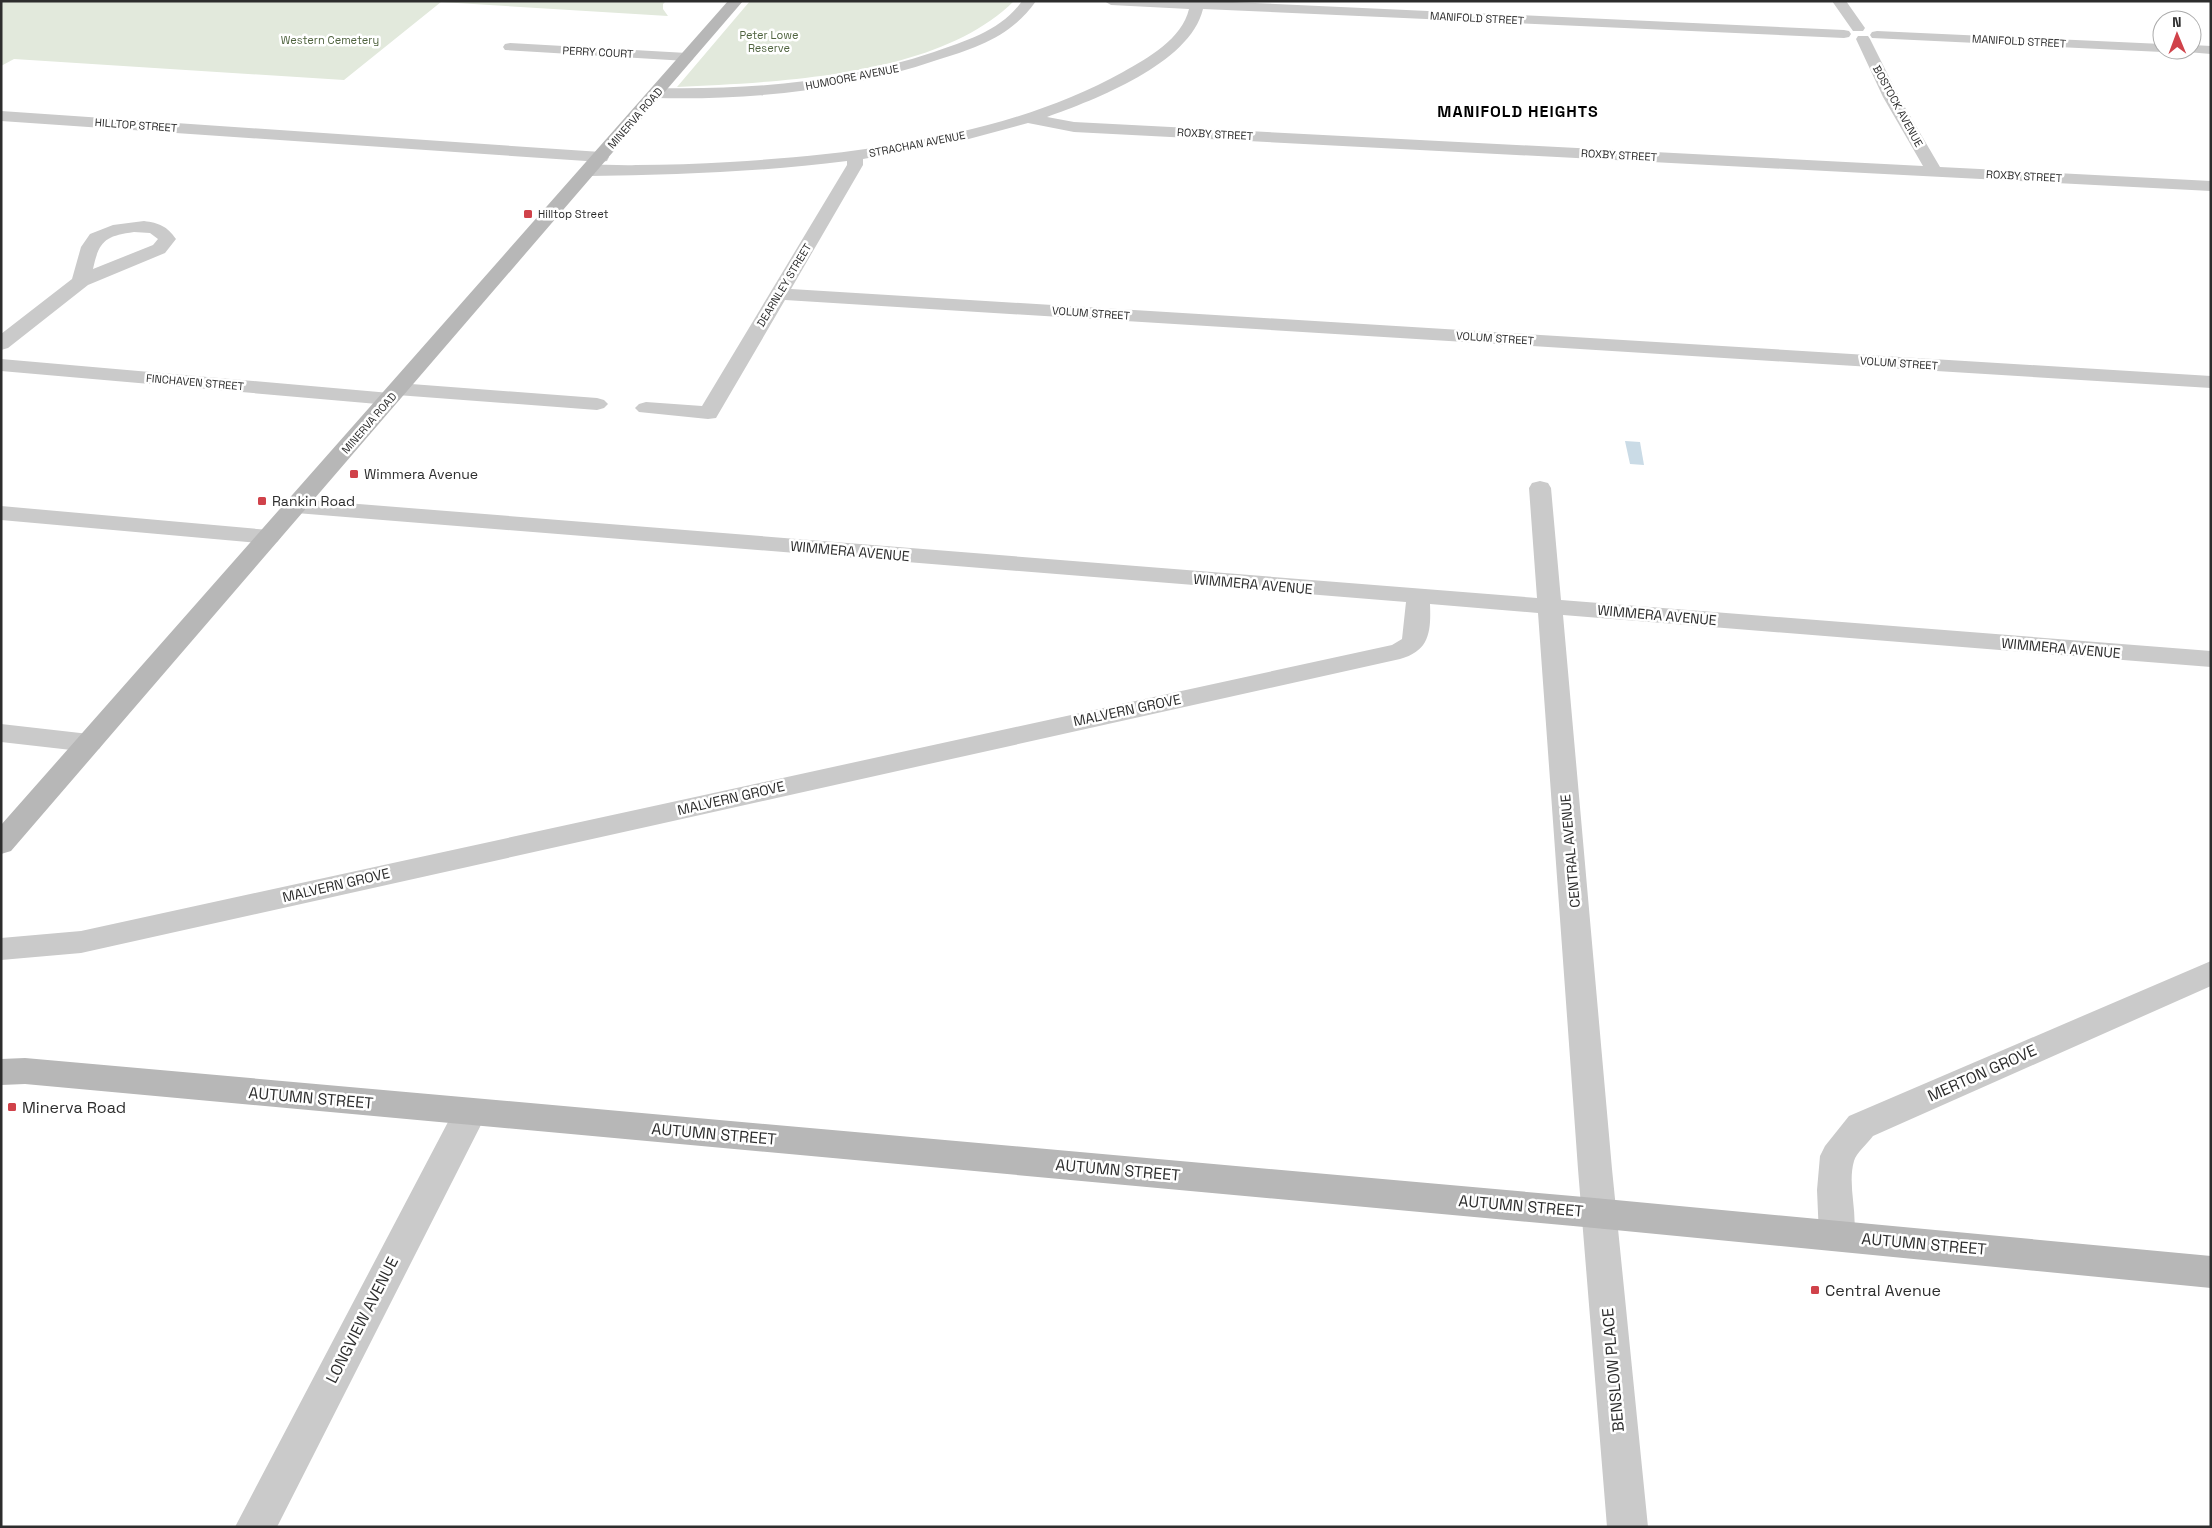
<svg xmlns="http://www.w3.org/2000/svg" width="2212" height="1528" font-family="'Space Grotesk',sans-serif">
<rect width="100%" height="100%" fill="#fff"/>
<path fill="#e2e9dc" d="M1,1H666L663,4V9L668,16L441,2L344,80L14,59L1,66Z
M750,1H1014C938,77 778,82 677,87Z"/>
<path fill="#cadbe6" d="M1625,441L1640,442L1644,465L1630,464Z"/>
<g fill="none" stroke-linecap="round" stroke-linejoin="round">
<path fill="#cacaca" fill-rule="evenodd" d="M1022,1H1036C1012,36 976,48 937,60C846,91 751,100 656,98L650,96L648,93L650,90L656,88C751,90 844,82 934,52C966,41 1002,30 1022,1Z
M1104,1H1210L1844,30L1849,31L1851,34L1849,37L1844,38L1203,9C1190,64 1094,100 1047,117L1074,122L1923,166L1883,97L1856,39L1858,36H1868L1870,39L1899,97L1940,167L2211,181V191L1074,132L1028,123L965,140L863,159V165L791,289L2211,376V388L785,300L716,418L708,419L639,412L635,408L639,404L646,402L702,406L847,165V161C761,172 675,175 589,176L583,175L581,171L583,167C600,163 619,166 636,165C667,165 699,164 730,162C860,154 1008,136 1123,72C1148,58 1182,39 1189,9L1111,5Z
M1832,1H1846L1865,28L1863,31H1853Z
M1877,31L2162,44V50H2168L2162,52L1872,38L1870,35L1872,32Z
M510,43L687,53L692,54L694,57L692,60L687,61L505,50L503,47L505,44Z
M2192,45L2211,46V54L2187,52L2185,50H2192Z
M1,111L601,152L607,153L609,157L607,161L601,162L1,121Z
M144,221C159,223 167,226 176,239L165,253L88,285L8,348L1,350V334L72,279L81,247L90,234L113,225ZM134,232L150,233L158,239L153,245L93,269C99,241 105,236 134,232Z
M1,359L390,393L388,389L391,385L398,383L597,398L604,400L608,404L604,408L597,410L397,395L400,399L396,403L389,405L1,371Z
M1540,481L1548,483L1551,488L1561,600L2211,651V667L1563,615L1612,1169L1648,1527H1607L1578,1169L1538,613L1430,604C1431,631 1430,651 1400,659L81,953L1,960V938L81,931L1392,645L1402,639L1406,602L296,513L288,511L285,506L288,501L296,499L1537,598L1529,488L1532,483Z
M1,506L269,530L277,532L281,537L277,542L269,544L1,520Z
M1,724L89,734L99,737L103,743L99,749L89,752L1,742Z
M2211,961V986L1873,1136C1868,1143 1856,1153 1854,1161C1846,1189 1862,1221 1850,1247L1837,1251L1824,1247L1819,1236L1817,1190L1820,1156L1825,1146L1849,1116Z
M470,1099L482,1103L487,1113L277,1527H235L458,1103Z"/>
<path fill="#b7b7b7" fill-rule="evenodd" d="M728,1H743L11,851L1,854V825Z
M25,1058L1584,1197L2211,1256V1288L1584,1227L25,1084L1,1085V1059Z"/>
</g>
<g fill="#d0424a" stroke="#fff" stroke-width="2">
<rect x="523" y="209" width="10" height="10" rx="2.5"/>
<rect x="349" y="469" width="10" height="10" rx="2.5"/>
<rect x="257" y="496" width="10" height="10" rx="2.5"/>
<rect x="7" y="1102" width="10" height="10" rx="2.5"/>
<rect x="1810" y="1285" width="10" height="10" rx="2.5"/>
</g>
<g text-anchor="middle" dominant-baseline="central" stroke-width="5" stroke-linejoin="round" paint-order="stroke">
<g font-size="11" fill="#2d2d2d" stroke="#fff">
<text transform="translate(1477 18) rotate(3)">MANIFOLD STREET</text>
<text transform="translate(2019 41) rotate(3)">MANIFOLD STREET</text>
<text transform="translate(598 52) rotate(3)">PERRY COURT</text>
<text transform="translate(852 77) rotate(-11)">HUMOORE AVENUE</text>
<text transform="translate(1898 106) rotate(61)">BOSTOCK AVENUE</text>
<text transform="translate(635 118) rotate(-49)">MINERVA ROAD</text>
<text transform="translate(136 125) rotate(4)">HILLTOP STREET</text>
<text transform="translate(1215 134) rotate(3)">ROXBY STREET</text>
<text transform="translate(917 144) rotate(-11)">STRACHAN AVENUE</text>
<text transform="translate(1619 155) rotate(3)">ROXBY STREET</text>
<text transform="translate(2024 176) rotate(3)">ROXBY STREET</text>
<text transform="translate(784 285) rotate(-59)">DEARNLEY STREET</text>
<text transform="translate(1091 313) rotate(4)">VOLUM STREET</text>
<text transform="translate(1495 338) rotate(4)">VOLUM STREET</text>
<text transform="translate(1899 363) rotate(4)">VOLUM STREET</text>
<text transform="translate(195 382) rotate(5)">FINCHAVEN STREET</text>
<text transform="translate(369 423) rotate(-49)">MINERVA ROAD</text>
</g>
<g font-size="11" fill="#4f633f" stroke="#fff">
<text x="769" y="35">Peter Lowe<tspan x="769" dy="13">Reserve</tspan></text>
<text x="330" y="40">Western Cemetery</text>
</g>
<g font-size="11" fill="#2d2d2d" stroke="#fff" text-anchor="start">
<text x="538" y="214">Hilltop Street</text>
</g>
<g font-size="14" fill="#2d2d2d" stroke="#fff" text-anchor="start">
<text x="364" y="474">Wimmera Avenue</text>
<text x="272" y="501">Rankin Road</text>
</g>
<g font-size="14" fill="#2d2d2d" stroke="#fff">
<text transform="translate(850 551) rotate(5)">WIMMERA AVENUE</text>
<text transform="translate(1253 584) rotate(5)">WIMMERA AVENUE</text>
<text transform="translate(1657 615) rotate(5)">WIMMERA AVENUE</text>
<text transform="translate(2061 648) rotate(5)">WIMMERA AVENUE</text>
<text transform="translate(1127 710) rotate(-12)">MALVERN GROVE</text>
<text transform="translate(731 798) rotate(-13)">MALVERN GROVE</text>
<text transform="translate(1570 851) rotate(-95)">CENTRAL AVENUE</text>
<text transform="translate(336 885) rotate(-13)">MALVERN GROVE</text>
</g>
<g font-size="16" font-weight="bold" letter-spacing="1" fill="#000" stroke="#fff">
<text x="1518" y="111">MANIFOLD HEIGHTS</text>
</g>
<g font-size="16" fill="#2d2d2d" stroke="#fff">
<text transform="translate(1982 1073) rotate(-24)">MERTON GROVE</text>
<text transform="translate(311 1098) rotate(5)">AUTUMN STREET</text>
<text transform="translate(714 1134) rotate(5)">AUTUMN STREET</text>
<text transform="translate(1118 1170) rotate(5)">AUTUMN STREET</text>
<text transform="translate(1521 1206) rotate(5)">AUTUMN STREET</text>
<text transform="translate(1924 1244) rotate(5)">AUTUMN STREET</text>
<text transform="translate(362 1320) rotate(-63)">LONGVIEW AVENUE</text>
<text transform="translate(1613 1370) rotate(-95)">BENSLOW PLACE</text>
</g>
<g font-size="16" fill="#2d2d2d" stroke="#fff" text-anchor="start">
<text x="22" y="1107">Minerva Road</text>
<text x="1825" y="1290">Central Avenue</text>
</g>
</g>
<rect width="2212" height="1528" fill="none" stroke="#2d2d2d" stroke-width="5"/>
<g transform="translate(2177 35) rotate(359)"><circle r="24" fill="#ffffff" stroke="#ababab"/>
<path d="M0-4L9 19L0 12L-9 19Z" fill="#d0424a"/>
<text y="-8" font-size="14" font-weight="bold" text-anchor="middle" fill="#2d2d2d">N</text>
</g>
</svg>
